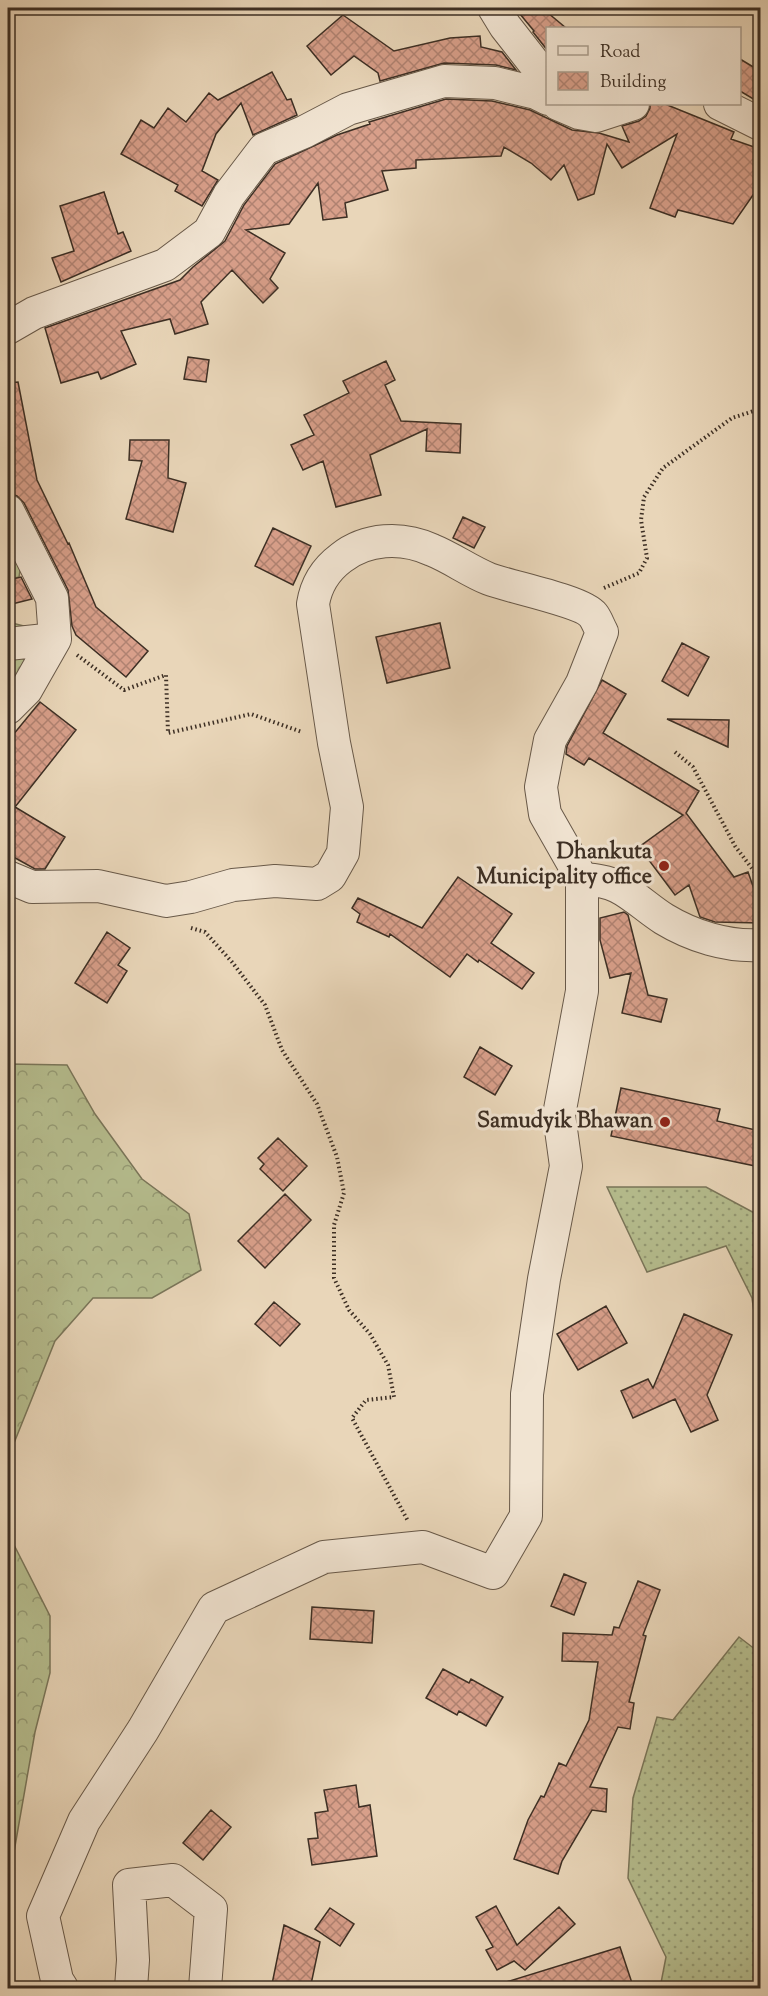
<svg xmlns="http://www.w3.org/2000/svg" width="768" height="1996" font-family="'Sorts Mill Goudy',serif">
<defs>
<pattern id="grass-dots" width="8" height="8" patternUnits="userSpaceOnUse" patternTransform="scale(1.5)"><rect width="8" height="8" fill="#b6be8f"/><path d="M2 2h.1M6 6h.1" fill="none" stroke="#959b75" stroke-width="1.8" stroke-linecap="round"/></pattern>
<pattern id="forest-crowns" width="20" height="18" patternUnits="userSpaceOnUse" patternTransform="scale(1.5)"><rect width="20" height="18" fill="#b6be8f"/><path d="M2 6a3 3 0 1 1 6 0M12 15a3 3 0 1 1 6 0" fill="none" stroke="#959b75"/></pattern>
<pattern id="building-cross-hatch" width="8" height="8" patternUnits="userSpaceOnUse" patternTransform="scale(1.5)"><rect width="8" height="8" fill="#d89f8a"/><path d="M0 0l8 8M0 8l8-8" fill="none" stroke="#b08271"/></pattern>
</defs>
<rect width="100%" height="100%" fill="#e9d6b9"/>
<filter id="stains"><feTurbulence type="fractalNoise" baseFrequency=".00333" numOctaves="4"/><feColorMatrix values="0 0 0 0 .2 0 0 0 0 .09 0 0 0 0 .02 0 0 0 .5 -.17"/></filter>
<radialGradient id="worn" r=".72"><stop offset=".6" stop-color="#630" stop-opacity="0"/><stop offset="1" stop-color="#630" stop-opacity=".3"/></radialGradient>
<path fill="url(#grass-dots)" stroke="#7a765a" stroke-width="1.5" d="M607,1187H706L760,1216V1355L752,1298L726,1246L647,1272Z
M739,1637L760,1653V1988H660L666,1957L628,1878L633,1798L657,1717L673,1720Z"/>
<path fill="url(#forest-crowns)" stroke="#7a765a" stroke-width="1.5" d="M8,536L21,564L19,577L8,580Z
M8,622L36,629L32,652L8,704Z
M9,1064L67,1065L95,1114L142,1179L189,1214L201,1270L152,1298H93L55,1341L8,1458Z
M8,1533L50,1616V1673L35,1732L14,1852L8,1850Z"/>
<path fill="url(#building-cross-hatch)" stroke="#3d2f24" stroke-width="1.5" d="M515,8H542L566,28H548V51L533,32L534,31Z
M343,15L394,51L450,38L480,36L481,47L502,52L516,70L496,65L444,63L380,81L378,73L354,56L331,75L307,46Z
M740,59L760,71V103L740,91Z
M272,72L287,100L291,99L297,115L253,135L241,103L216,134L202,171L218,180L202,206L175,191L178,185L121,154L141,120L154,128L168,108L186,122L209,93L218,100Z
M446,99L492,101L530,110L572,130L599,133L629,142L622,126L639,121L646,116L650,108V104H665L734,132L731,139L760,149V185L733,224L678,210L675,217L650,208L677,134L622,168L607,144L594,194L578,200L564,165L551,180L531,163L504,147L501,156L416,160V168L382,171L388,190L345,203L347,217L323,220L318,183L289,224L246,230L285,253L270,279L278,288L263,303L232,270L201,302L208,324L175,334L170,319L121,331L136,364L101,379L98,372L61,383L45,328L180,280L193,267L225,241L244,205L275,164L337,135L370,124L369,122Z
M104,192L118,234L123,232L131,251L61,282L52,258L74,251L60,206Z
M188,357L209,360L206,382L184,379Z
M386,361L395,380L385,385L401,421L461,424L460,453L426,451L427,429L370,455L381,495L336,507L323,461L303,470L291,445L314,435L304,415L349,393L343,381Z
M18,382L37,480L68,544L69,543L96,607L148,651L126,677L76,635L72,626L68,590L24,503L17,496L8,493V383Z
M130,440H169L168,478L186,483L173,532L126,519L142,461L129,460Z
M463,517L485,527L474,548L453,538Z
M273,528L311,546L293,585L255,566Z
M21,577L32,599L8,605V580Z
M440,623L450,668L387,683L376,637Z
M682,643L709,657L688,696L662,681Z
M602,680L626,694L603,733L699,791L686,813L734,877L748,872L760,906V923L715,922L700,917L689,885L675,895L639,847L683,815L589,758L584,765L566,754L567,746Z
M40,702L76,730L15,807L65,837L45,869H35L8,854V741Z
M667,719L729,720L728,747Z
M458,877L512,914L491,943L534,973L522,989L479,960L478,962L467,954L450,977L390,934L389,937L357,922L360,914L352,908L358,898L422,928Z
M624,912L628,915L648,995L667,999L661,1022L622,1013L631,973L610,978L600,940V918Z
M107,932L130,948L118,965L127,971L107,1003L75,983Z
M480,1047L512,1066L495,1095L464,1077Z
M621,1088L720,1109L717,1121L760,1131V1167L611,1136Z
M278,1138L307,1166L283,1191L260,1169L264,1164L258,1158Z
M285,1194L311,1220L265,1268L238,1241Z
M274,1302L300,1324L280,1346L255,1324Z
M606,1306L627,1343L578,1370L557,1334Z
M684,1314L732,1335L707,1395L718,1420L691,1432L675,1399L633,1418L621,1391L648,1379L653,1388Z
M564,1574L586,1583L574,1615L551,1606Z
M638,1581L660,1590L643,1635L646,1636L629,1702L634,1703L630,1729L618,1727L590,1787L607,1789L606,1812L592,1810L562,1861L558,1874L514,1859L528,1820L541,1796L544,1797L559,1763L566,1766L589,1720L598,1662L562,1661L563,1633L612,1635L614,1627L619,1628Z
M312,1607L374,1611L372,1643L310,1639Z
M443,1669L469,1683L471,1679L503,1697L486,1726L459,1711L457,1715L426,1698Z
M356,1785L359,1807L370,1805L377,1856L312,1865L308,1839L318,1838L315,1813L328,1811L324,1790Z
M211,1810L231,1827L203,1860L183,1843Z
M496,1906L517,1945L559,1907L575,1924L525,1970L514,1961L497,1970L486,1950L493,1947L476,1917Z
M330,1908L354,1924L340,1946L315,1929Z
M284,1925L320,1942L310,1989H271Z
M620,1947L634,1989H504L503,1983Z"/>
<g fill="none" stroke-linecap="round" stroke-linejoin="round">
<g stroke="#685949" stroke-width="34">
<path id="street" d="M494,8L505,26L548,81
M558,104L579,113L596,116L633,104
M720,104L760,124
M8,328L34,313L165,265L209,232L229,195L264,149L304,132L348,109L444,81L495,83L536,93L548,99
M8,511L52,598L55,639L26,690L8,708
M8,644L55,639
M8,877L32,887L98,886L166,901L191,897L233,885L275,881L317,884L330,876L343,853L347,807L334,743L313,604C316,585 325,570 341,558C366,538 402,536 432,550C452,558 469,571 489,579C510,587 582,601 593,615C597,620 599,627 602,632L582,683L550,740L541,787L545,814L582,879V991L559,1115L566,1166L544,1279L527,1394L526,1516L493,1573L423,1547L324,1557L214,1608L143,1730L84,1821L43,1916L57,1980L62,1988
M582,879C595,880 607,881 618,887C634,895 648,909 664,919C692,936 727,947 760,945
M131,1988L133,1960L129,1885L173,1880L211,1909L205,1988"/>
</g>
<path stroke="#3d2f24" stroke-width="4" stroke-dasharray="1.5 3" stroke-linecap="butt" d="M604,588L639,573L647,558L641,520L644,497L663,468L732,418L760,409
M77,655L124,690L166,675L168,733L251,714L302,732
M675,752L693,767L735,846L760,879
M191,928L205,932L232,962L265,1005L282,1050L317,1104L337,1157L344,1193L334,1225V1278L349,1310L370,1334L388,1365L394,1397L366,1400L352,1418L408,1521"/>
<use href="#street" stroke="#f1e4d2" stroke-width="32"/>
</g>
<g fill="#8f2418" stroke="#f1e4d2" stroke-width="2">
<circle cx="664" cy="866" r="6"/>
<circle cx="665" cy="1122" r="6"/>
</g>
<g text-anchor="middle" dominant-baseline="central" stroke-width="6" stroke-linejoin="round" paint-order="stroke">
<g font-size="22" font-weight="bold" fill="#3d2f24" stroke="#f1e4d2" text-anchor="end">
<text x="652" y="853">Dhankuta<tspan x="652" dy="25">Municipality office</tspan></text>
<text x="653" y="1122">Samudyik Bhawan</text>
</g>
</g>
<rect width="768" height="1996" fill="none" stroke="#e9d6b9" stroke-width="30"/>
<rect x="9" y="9" width="750" height="1978" fill="none" stroke="#3d2f24" stroke-width="3"/>
<rect x="15" y="15" width="738" height="1966" fill="none" stroke="#3d2f24" stroke-width="1.5"/>
<rect x="546" y="27" width="195" height="78" fill="#f1e4d2" stroke="#a99c8c" stroke-width="1.5"/>
<rect x="558" y="46" width="30" height="9" fill="#f1e4d2" stroke="#a99c8c" stroke-width="1.5"/>
<text x="600" y="57" font-size="18" fill="#3d2f24">Road</text>
<rect x="558" y="72" width="30" height="18" fill="url(#building-cross-hatch)" stroke="#a99c8c" stroke-width="1.5"/>
<text x="600" y="87" font-size="18" fill="#3d2f24">Building</text>
<rect width="100%" height="100%" filter="url(#stains)"/>
<rect width="100%" height="100%" fill="url(#worn)"/>
</svg>
